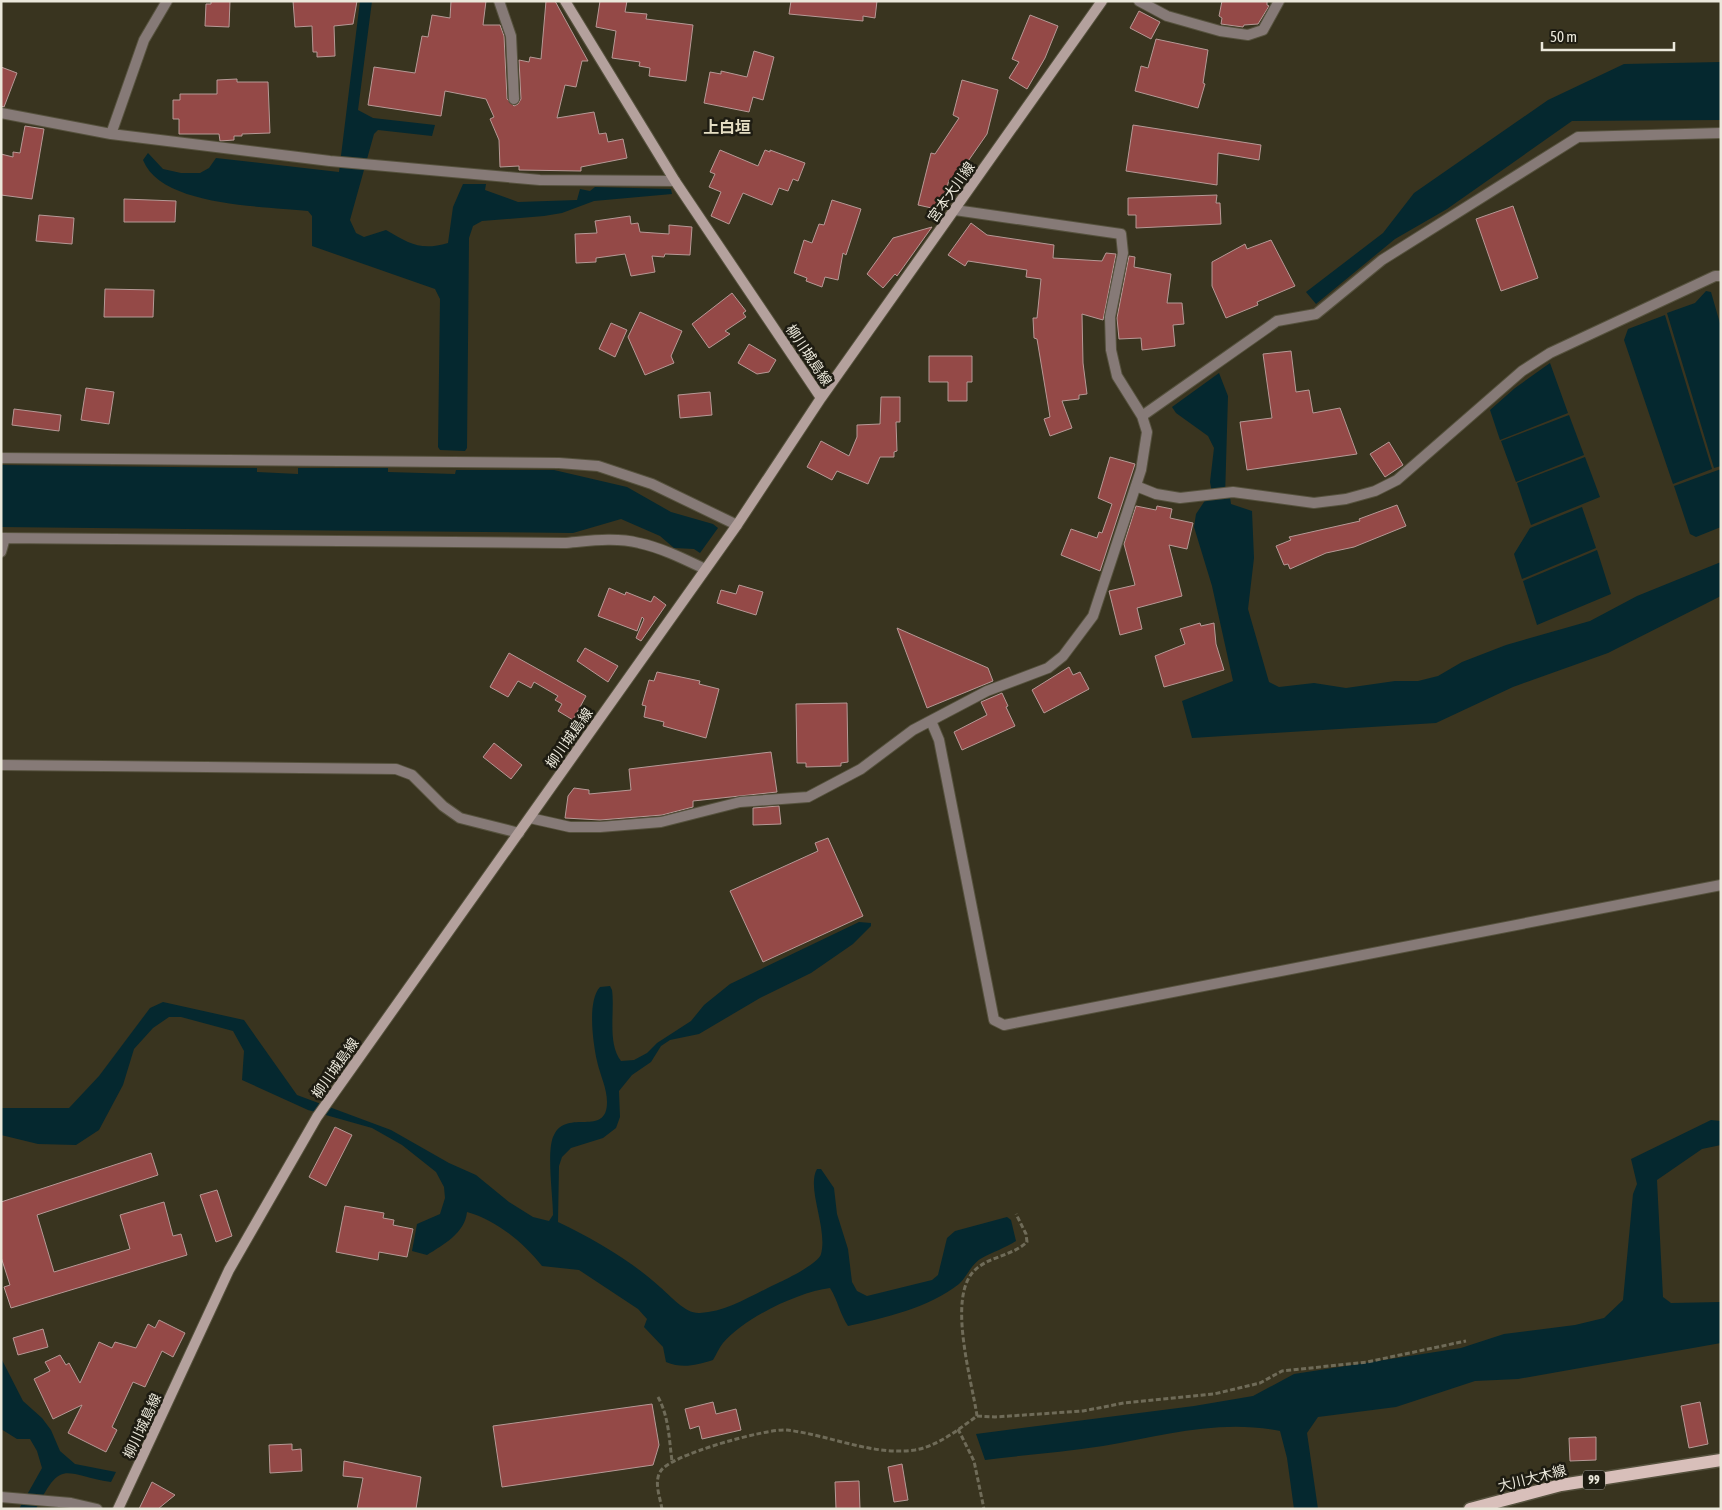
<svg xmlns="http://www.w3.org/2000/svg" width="1722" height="1510" font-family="'Asap Condensed','Noto Sans JP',sans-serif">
<rect width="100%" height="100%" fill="#39341f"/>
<path fill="#05282f" d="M360,1H372L358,110L373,118L435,125L432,136L378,130L374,134L350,220L356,233L364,237L386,230C410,244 421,251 448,243L453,207L463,184H486L485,190L518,202L577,200L580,189L590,191L595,187L671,189L672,194L594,201L562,213L544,216L482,221L473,226L469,238L467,448L465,451L440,450L438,447L440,299L435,289L312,246V216L308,211C265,206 161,207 143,160L148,153L163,169L181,173H200L209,168L216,158L339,172Z
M1721,62V120L1572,121L1447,209L1395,239L1316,304L1306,292L1383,233L1414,193L1548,100L1624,64Z
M1706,291L1711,292L1721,327V466L1714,468L1667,313L1695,303Z
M1665,315L1712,469L1673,484L1624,340L1628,329Z
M1550,363L1568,413L1500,440L1490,410L1515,388Z
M1219,373L1228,396L1225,497H1230L1231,504L1252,511L1254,558L1248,609L1269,682L1279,687L1314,683L1346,688L1395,681H1418L1438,676L1462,662L1506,645L1590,621L1637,596L1721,562V596L1608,653L1513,687L1436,723L1192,738L1182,701L1233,681L1212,586L1194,527L1196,514L1206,499L1213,498L1210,482L1214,448L1208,436L1176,413L1172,407Z
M1569,415L1584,455L1516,482L1501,441Z
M1585,457L1600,497L1531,525L1517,483Z
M1,465L257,468V472L298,474V468H388V472L455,474L456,470H554L627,487L671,512L713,524L718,528L700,553L694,549L674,548L660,536L621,519L573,533L1,527Z
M1721,469V527L1696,537L1690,534L1674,486Z
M1582,507L1596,548L1522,579L1514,554L1530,528Z
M1597,550L1611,594L1537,625L1523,581Z
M859,922L871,923V926L853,944L811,973L760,998L699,1034L670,1040L661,1046L651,1062L632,1075L619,1091L620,1117L616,1128L603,1138L571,1148L562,1157L559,1166L558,1222C592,1238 633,1262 660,1287C671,1296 685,1314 700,1313C727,1312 754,1294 778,1283C787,1279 819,1263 821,1254C828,1228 806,1188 817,1169H821L834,1188L837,1214L848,1249L852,1282L857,1291L867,1296L932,1280L938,1275L947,1238L955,1231L1007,1217L1011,1220L1016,1241C1005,1248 993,1252 982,1258C971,1264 967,1277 959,1284C929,1308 884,1318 848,1326C840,1314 838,1301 830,1288C798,1292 744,1318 723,1343C719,1348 716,1355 713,1360C696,1365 683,1369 666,1362L663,1347L644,1327L647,1319L638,1309L579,1270L542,1266C523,1242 496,1220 467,1212C465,1233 443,1245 427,1255L412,1251L417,1224L440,1214L445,1198L444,1187L436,1172L402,1145L372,1128L308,1110L242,1080L244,1051L233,1031L181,1017H169L153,1028L134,1049L123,1085L99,1130L76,1145L38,1144L1,1135V1108H69L99,1076L150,1008L163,1002L244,1020L297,1095L391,1130L449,1163L476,1175L509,1202L533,1217L549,1221L553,1215C553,1196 546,1149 554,1135C567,1108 607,1138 607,1102C607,1088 600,1075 597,1061C593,1043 587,1001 600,987L610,986L612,990C615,1011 607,1043 621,1061L634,1060L647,1053L657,1043L691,1021L704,1005L730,984Z
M1711,1120L1721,1121V1145L1702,1149L1657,1180L1663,1297L1671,1303L1721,1302V1343L1518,1379L1475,1381L1396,1407L1318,1417L1307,1433L1318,1509H1294L1287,1458L1280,1431C1218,1419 1163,1436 1103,1446C1064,1452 1024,1455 985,1460L976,1434L1194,1406L1253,1396L1294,1374L1461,1348L1504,1334L1575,1325L1604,1318L1623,1300L1633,1194L1637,1184L1631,1159Z
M1,1358L23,1401L42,1418L51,1430L60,1451L75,1464L116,1472L111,1482C62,1474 62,1458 36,1509H19L42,1468L37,1451L30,1439H17L1,1429Z"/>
<path fill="#944947" stroke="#b69996" d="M211,1H230L229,27L205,26L206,4H211Z
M293,1H357L353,24L334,26L335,56L317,57V52H313L312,26L295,27Z
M451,1H486L483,25H500L504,36L507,99L514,106L518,104L521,99L519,60L529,62L530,57L541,59L546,1H555L588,61H582L576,87L565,85L557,118L594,112L599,134L606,133L608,142L623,139L627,158L581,167V171L519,170V166L500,167L499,140L490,119L494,117L486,99L445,91L441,116L368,105L374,67L415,73L422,36L428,37L432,15L450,18Z
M600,1H627L625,12L647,14L646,19L693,25L686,81L649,76L650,68L639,66L640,62L612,58L616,31L596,27Z
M791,1H877L875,18L863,16V21L789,14Z
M1222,1H1267V5L1269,6L1258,24L1244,25L1243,27L1221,24L1222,18L1219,16Z
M1139,11L1160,22L1151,39L1130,28Z
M1030,15L1058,26L1045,58L1027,89L1009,78L1019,62L1012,59Z
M1156,39L1208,50L1203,83L1205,84L1198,108L1135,91L1141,66L1148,68Z
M754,51L774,57L763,100L753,97L749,112L704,103L710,72L721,74V71L747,77Z
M1,67L17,73L4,107L1,106Z
M237,79V82H268L270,133L242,134V136H234V140L220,141L219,134H179V119H173V100H180V94H217V80Z
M962,80L998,90L987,134L964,167L960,183L949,180L941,210L918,205L931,153L935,154L959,118L953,115Z
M1133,125L1261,145L1259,160L1218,153L1217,185L1126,171Z
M25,126L44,129L32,199L1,195V154L13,157V152L20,153Z
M720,150L758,166L765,150L770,152V150L805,163L798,181L793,179L788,191L779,188L772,205L743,193L729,224L711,216L721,192L709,187L715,174L710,172Z
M1217,195L1216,203H1220L1221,224L1136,228V215H1128V198Z
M124,199L176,201L175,222H124Z
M832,200L861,209L846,255L843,253L838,280L825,277L822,287L806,281L807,278L794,273L804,240L812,243L819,224L824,225Z
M1513,206L1538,278L1501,291L1476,219Z
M39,215L74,218L72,244L36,241Z
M630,216L631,224L638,223L640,232L669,234V225L692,227L690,255L665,254L664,257L652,256L655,272L631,276L625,254L596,258V262L576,263L575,234L597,233L595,221Z
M971,223L987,235L1054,245L1053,258L1102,261L1106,253L1116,254L1103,320L1082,314L1083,363L1087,394L1079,395V399L1062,401L1072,428L1050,436L1044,419L1050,417L1037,339L1034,338L1033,318H1037L1041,279L1026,277L1027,270L968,261L965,266L948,255Z
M932,227L897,276L895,274L883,288L867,274L893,238Z
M1271,240L1295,286L1257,302L1258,305L1226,318L1212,286V262L1245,244L1247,249Z
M1129,256L1135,257L1134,267L1171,274L1167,303H1182L1184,324L1173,325L1175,346L1142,350L1141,338L1119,339L1117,318Z
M105,289L154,290L153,317H104Z
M732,293L746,311L743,313L746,317L725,331L730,334L709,348L692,324Z
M640,312L682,331L671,356L674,363L645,375L628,337Z
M611,323L627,330L615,357L599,349Z
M749,344L776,360L769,372L757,374L738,363Z
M1291,351L1296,392L1309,390L1313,413L1340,408L1357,454L1247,470L1240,422L1272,418L1263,354Z
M929,356H972V382H967V401H948V382H929Z
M86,388L114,392L109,424L81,420Z
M710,392L712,415L680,418L678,395Z
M881,397H900V422H896L897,451L894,452V457H880L868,484L837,471L832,480L807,467L821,441L849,456L857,437V425L880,424Z
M14,409L61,415L59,431L12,425Z
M1389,442L1403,465L1385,477L1370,454Z
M1110,457L1135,464L1100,571L1061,555L1071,529L1097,538L1099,532L1102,533L1112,504L1098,498Z
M1397,505L1406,526L1354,547L1326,553L1290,569L1288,564L1284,565L1276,546L1291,540L1289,537L1360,521L1359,519Z
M1136,506L1156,510L1157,506L1172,509L1170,518L1193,523L1187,549L1169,545L1182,596L1137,608L1142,629L1120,635L1109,591L1135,585L1124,544Z
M739,585L763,592L756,615L717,603L721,590L736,594Z
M609,588L625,595L626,592L651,602L654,596L666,605L641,641L636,638L644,619L642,617L637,631L598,616Z
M1200,623L1201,626L1214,623L1216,644L1224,670L1164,687L1155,656L1185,644L1180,629Z
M897,628L988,668L993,681L927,708Z
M585,648L618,666L608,682L577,661Z
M509,653L586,696L573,720L558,711L562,704L555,700L558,696L534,682L531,688L518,681L508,697L490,687Z
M1069,667L1073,675L1080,672L1089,689L1044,713L1032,690Z
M657,672L700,681L699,684L719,689L706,738L663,726L664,722L644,717L646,706L642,705L649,680L654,681Z
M1002,693L1008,706L1006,707L1015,726L962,750L954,732L987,715L981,702Z
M847,703L848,762L841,763V766L806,767V763H797L796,704Z
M494,743L522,765L511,779L483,757Z
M771,752L777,792L693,801V807L662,815L600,820L565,818L568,796L574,788L589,790V794L631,790L629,769Z
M779,806L781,824L753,825V808Z
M828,838L863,916L763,962L730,891L818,851L815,843Z
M335,1127L352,1135L326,1186L309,1177Z
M151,1153L158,1175L37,1215L54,1272L130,1249L120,1215L164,1202L173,1236L181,1234L187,1255L11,1308L4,1287L10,1285L1,1257V1202Z
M217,1190L232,1236L216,1242L200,1195Z
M345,1206L384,1213L383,1218L394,1220L393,1225L413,1229L407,1257L379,1252L378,1260L336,1252Z
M159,1320L185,1333L173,1357L162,1351L145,1387L133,1382L112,1427L117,1430L106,1452L68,1433L82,1405L53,1419L34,1379L50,1371L45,1362L60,1355L66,1365L69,1363L80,1383L99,1342L112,1348L115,1342L136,1348L148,1324L155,1328Z
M43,1329L48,1347L18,1355L13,1338Z
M713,1402L716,1414L736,1409L741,1430L702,1439L699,1426L690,1429L685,1409Z
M1700,1402L1708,1444L1689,1448L1681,1406Z
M652,1404L659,1445L653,1465L502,1487L493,1426Z
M1596,1437V1460L1570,1461L1569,1438Z
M292,1444V1450L301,1449L302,1471L270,1473L269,1445Z
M344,1461L421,1477L416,1509H357L363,1478L343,1476Z
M902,1464L908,1500L894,1502L888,1467Z
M859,1481L860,1509H836L835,1482Z
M152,1482L175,1495L158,1509H139Z"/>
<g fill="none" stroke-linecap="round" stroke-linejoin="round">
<g stroke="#55513d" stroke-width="12">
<path id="service" d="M499,1L511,36L514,99"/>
</g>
<g stroke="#55513d" stroke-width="12">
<path id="minor" d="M1139,1L1167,16L1220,31L1248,35L1263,30L1279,1
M1,113L111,134L330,161L540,180L675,181
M111,134L144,40L167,1
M1142,416L1277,321L1316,314L1382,260L1578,137L1721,133
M1,458L559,463L598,466L652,484L737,525
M1136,486L1156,494L1180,498L1233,492L1314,503L1346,499L1375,491L1397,480L1522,371L1550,353L1715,276H1721
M1,538L564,543C589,541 615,537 639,543C662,548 684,559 705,569
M1,552L5,538
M931,721L939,740L994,1020L1004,1025L1721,885
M1,765L396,769L412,775L443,806L460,818L519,833
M530,818L570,827H600L661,822L740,802L808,797L861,769L913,730L987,691L1048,668L1063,656L1093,616L1141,470L1147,432L1142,416L1117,376L1111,350L1110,317L1123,253L1121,234L955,210
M1,1497L71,1503L97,1509"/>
</g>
<g stroke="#55513d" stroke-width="12">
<path id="secondary" d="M565,1L675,181L821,398
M118,1509L229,1270L317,1117L737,525L821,398L1102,1"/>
</g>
<g stroke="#55513d" stroke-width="15">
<path id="primary" d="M1470,1509L1561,1485L1721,1460"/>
</g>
<path stroke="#6f6b58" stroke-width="3" stroke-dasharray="5 2.5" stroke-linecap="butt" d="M658,1397C669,1417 669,1439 672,1461
M977,1416L995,1417L1083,1411L1124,1403L1214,1394L1260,1383L1282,1371L1367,1362L1466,1341
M958,1429L974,1461L984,1509
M662,1509C660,1497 654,1483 660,1472C668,1455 768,1428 787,1430C829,1435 872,1456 915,1450C938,1446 959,1429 977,1416C972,1381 947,1298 974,1271C987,1257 1012,1256 1027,1242L1026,1234L1016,1214"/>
<use href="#service" stroke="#867a77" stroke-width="10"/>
<use href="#minor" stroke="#867a77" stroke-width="10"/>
<use href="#secondary" stroke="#b4a19d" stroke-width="10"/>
<use href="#primary" stroke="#d8bfba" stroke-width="12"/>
</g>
<g text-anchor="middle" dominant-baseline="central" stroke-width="5" stroke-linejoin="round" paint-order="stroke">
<rect fill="#1e1c12" stroke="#aeab9f" stroke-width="1" x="1583" y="1470.5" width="22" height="19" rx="4"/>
<g font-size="12" font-weight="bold" fill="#ebe8db">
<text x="1594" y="1480">99</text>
</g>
<g font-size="14" fill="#ebe8db" stroke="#1e1c12">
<text transform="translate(951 192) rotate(-55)">宮本大川線</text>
<text transform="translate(809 355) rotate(56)">柳川城島線</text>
<text transform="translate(569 738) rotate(-55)">柳川城島線</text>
<text transform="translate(335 1068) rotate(-55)">柳川城島線</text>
<text transform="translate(142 1426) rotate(-65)">柳川城島線</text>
<text transform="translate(1532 1478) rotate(-14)">大川大木線</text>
</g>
<g font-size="16" font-weight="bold" fill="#e4ddc3" stroke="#1e1c12">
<text x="727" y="127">上白垣</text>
</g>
</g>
<rect width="1722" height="1510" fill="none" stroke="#ebe8db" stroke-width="5"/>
<path d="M1542 42v8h132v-8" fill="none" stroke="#ebe8db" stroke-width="2.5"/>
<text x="1550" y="42" font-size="15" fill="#ebe8db" stroke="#1e1c12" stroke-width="4" paint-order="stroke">50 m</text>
</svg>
